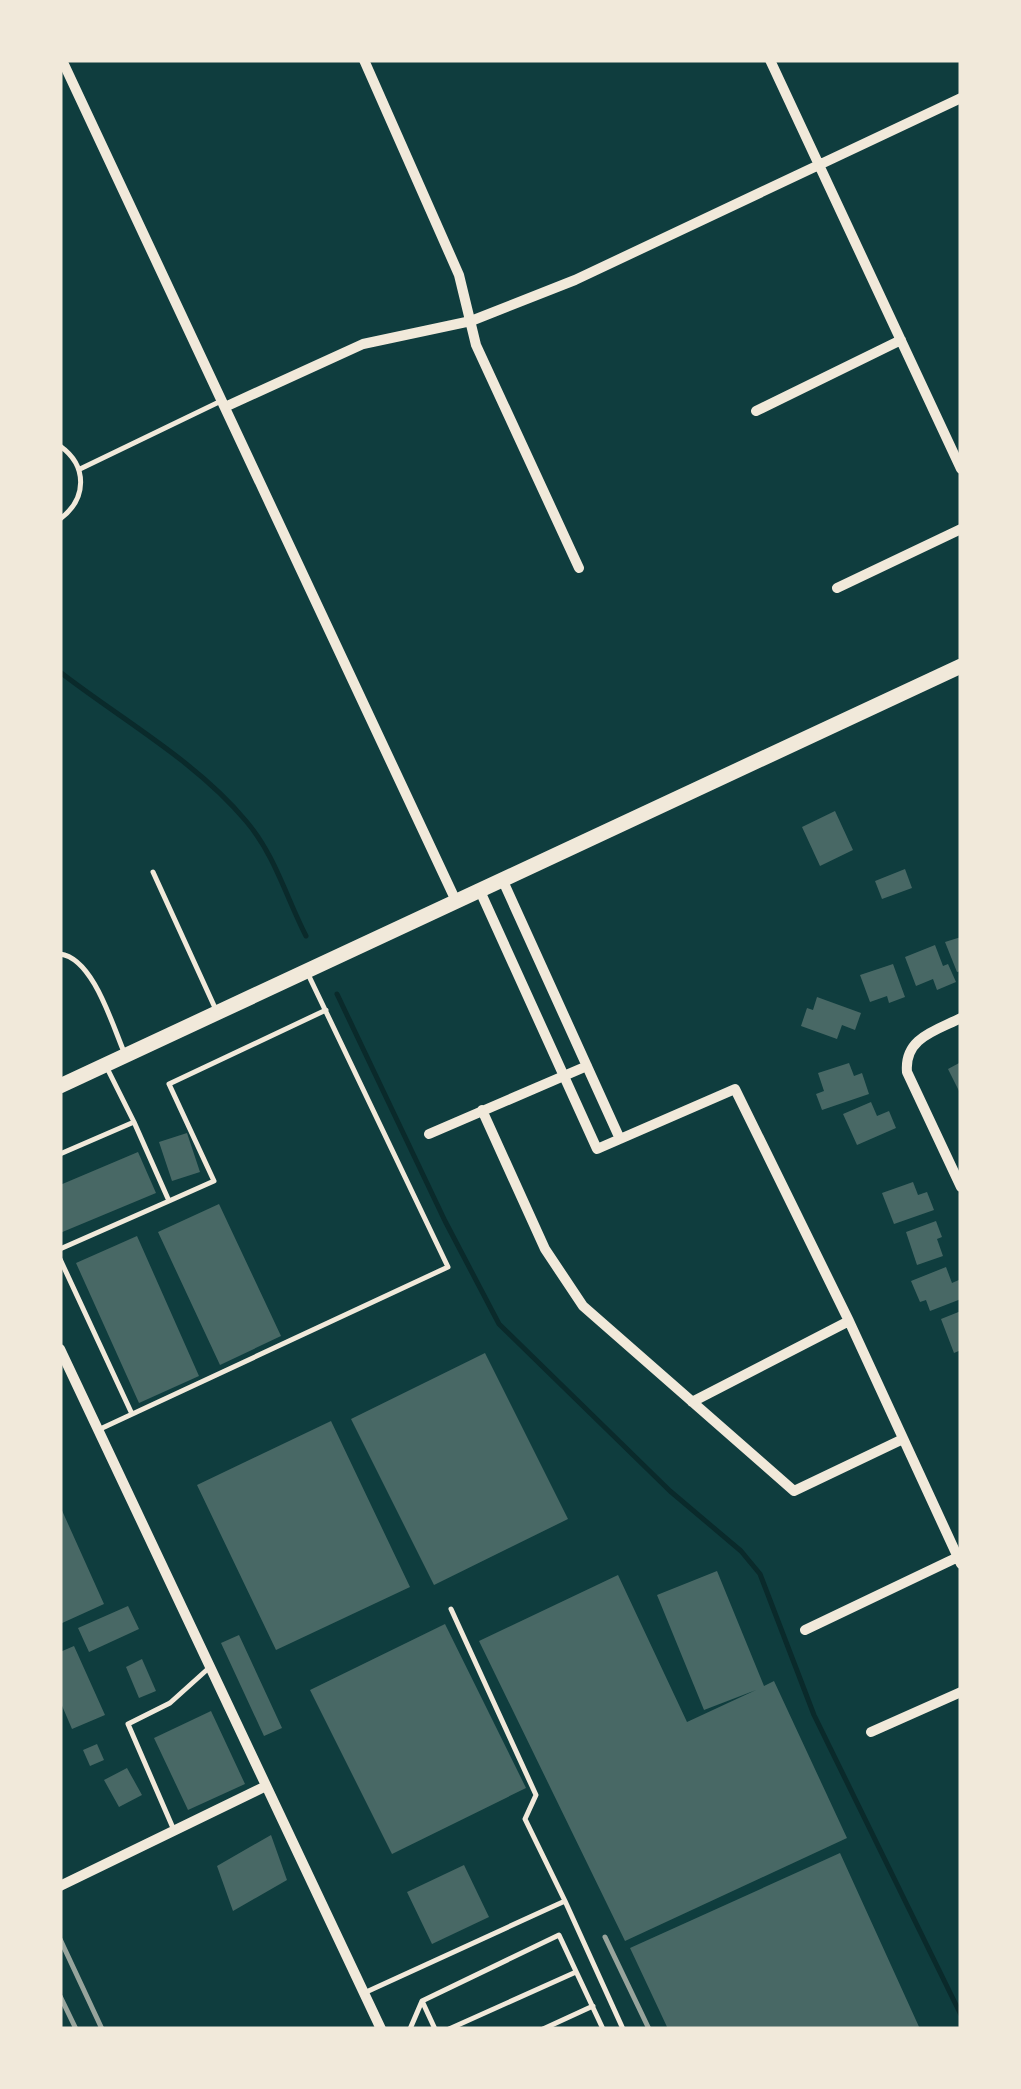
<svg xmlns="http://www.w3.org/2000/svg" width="1021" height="2089" font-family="Commissioner,sans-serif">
<rect width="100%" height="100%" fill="#0f3d3e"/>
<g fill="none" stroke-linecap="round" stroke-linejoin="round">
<path stroke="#0a2a2b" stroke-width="5" d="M60,672C122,720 196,761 246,821C275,855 286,897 306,936
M337,994L445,1221L499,1324L670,1491L741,1551L760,1574L814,1715L961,2015"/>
</g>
<path fill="#486865" d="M835,811L853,850L820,866L802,827Z
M905,869L912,888L882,899L875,881Z
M961,937V971L957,972L945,942Z
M935,945L943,966L948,964L956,982L937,990L933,979L916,986L905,957Z
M893,964L905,997L889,1003L887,996L870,1002L860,975Z
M817,997L861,1013L855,1030L842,1025L837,1039L801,1026L807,1008L813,1010Z
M961,1062V1095L948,1069Z
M849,1063L854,1076L862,1073L869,1094L822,1110L816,1094L824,1091L818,1073Z
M871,1102L877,1116L889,1111L896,1128L857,1145L843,1114Z
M187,1133L200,1172L172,1181L159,1142Z
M138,1152L156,1193L60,1233V1185Z
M913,1182L918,1195L927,1192L934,1210L894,1224L882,1193Z
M219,1204L281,1336L220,1365L158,1232Z
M936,1221L942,1237L937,1239L943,1256L917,1265L906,1232Z
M137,1236L199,1376L139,1403L76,1263Z
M946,1267L952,1283L961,1279V1299L930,1311L926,1300L920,1302L911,1281Z
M961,1311V1350L954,1353L941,1319Z
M485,1353L568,1519L434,1585L351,1419Z
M331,1421L410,1587L276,1650L197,1485Z
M60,1506L104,1604L60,1624Z
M717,1571L764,1686L774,1681L847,1838L625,1941L479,1641L618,1575L687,1722L756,1690L704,1710L657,1595Z
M128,1606L139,1629L89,1652L78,1628Z
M445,1624L526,1788L392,1854L310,1690Z
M239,1635L282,1728L264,1736L221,1643Z
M74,1646L105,1715L72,1729L60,1701V1652Z
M142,1659L156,1691L139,1698L126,1667Z
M211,1711L245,1784L188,1810L154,1738Z
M97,1744L104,1760L90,1766L83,1750Z
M127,1768L142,1795L119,1807L104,1780Z
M271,1835L287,1880L233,1911L217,1866Z
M840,1853L920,2029H668L630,1948Z
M464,1865L489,1917L432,1944L407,1892Z"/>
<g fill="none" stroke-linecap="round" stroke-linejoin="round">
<path stroke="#f1e9da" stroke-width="5" d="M60,446C88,466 87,499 60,519
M80,469L219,402
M153,872L216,1010
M60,954C93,958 112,1024 124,1052
M60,1154L134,1122L106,1066
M169,1201L214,1181L169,1084L326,1010
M60,1249L169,1201L134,1122
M60,1259L132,1414
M98,1430L448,1267L307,972
M451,1609L536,1795L525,1819L565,1901
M173,1828L128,1724L170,1703L210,1667
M364,1993L565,1901L623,2029
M423,2003L435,2029
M410,2029L422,2001L559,1935L603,2029
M449,2029L576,1972
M543,2029L593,2006"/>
<path stroke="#f1e9da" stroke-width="10" d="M62,60L456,901
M364,60L459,275L476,345L579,568
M770,60L961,469
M225,407L363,344L471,321L575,280L961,98
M756,411L901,340
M837,588L961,529
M503,881L620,1139
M480,891L597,1149L735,1089L849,1321L961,1564
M961,1018C935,1031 904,1038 907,1072L961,1187
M482,1110L545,1249L583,1306L794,1491L903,1439
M429,1134L587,1066
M60,1349L381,2029
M692,1402L849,1321
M805,1630L958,1557
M871,1732L961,1692
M60,1886L266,1786"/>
<path stroke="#f1e9da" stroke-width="15" d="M60,1086L961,666"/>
<path stroke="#97a49c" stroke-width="5" d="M605,1937L649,2029
M60,1939L102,2029
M60,1996L76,2029"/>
</g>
<rect width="1021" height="2089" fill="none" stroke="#f1e9da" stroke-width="125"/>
</svg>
